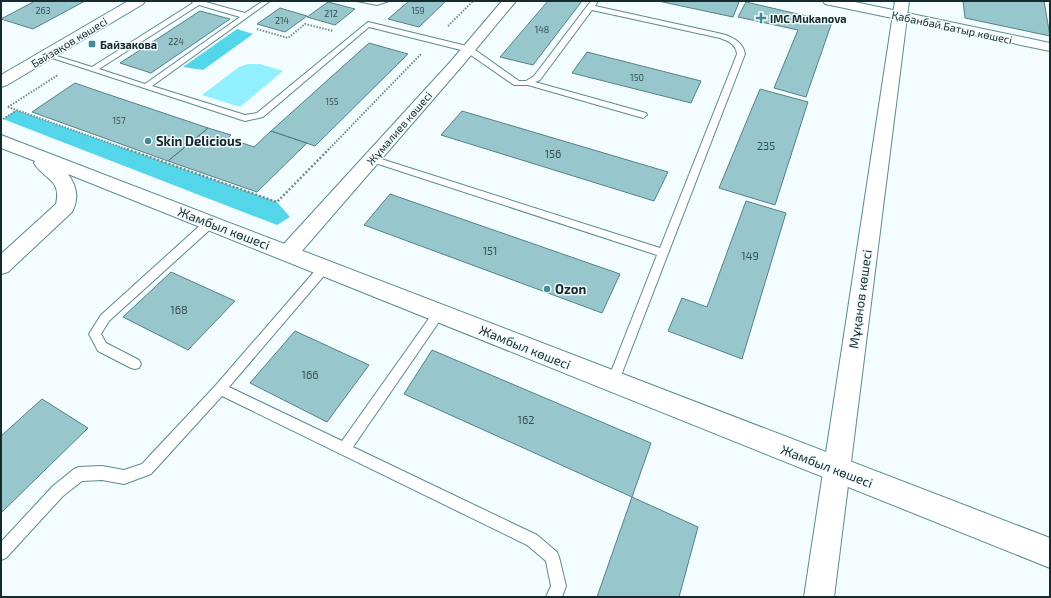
<svg xmlns="http://www.w3.org/2000/svg" width="1051" height="598" font-family="'Exo 2',sans-serif">
<rect width="100%" height="100%" fill="#f3fcfe"/>
<path fill="#91effe" d="M248,64H260L283,71L240,107L202,95L239,67Z"/>
<path fill="#54d6ea" d="M237,29L253,34L203,70L183,67Z
M16,110L277,202L290,217L277,225L3,119Z"/>
<path fill="#98c6cd" stroke="#558188" d="M35,1H85L33,29L1,19Z
M409,1H446L419,27L388,19Z
M548,1H582L533,65L500,57Z
M658,1H734L739,2L733,17Z
M963,1H1044L1050,36L965,18Z
M328,2L355,9L335,25L307,17Z
M746,2L832,22L806,97L774,88L798,30L738,17Z
M280,8L307,16L285,32L257,24Z
M200,11L230,19L151,73L120,63Z
M369,43L408,54L315,146L271,131Z
M587,52L701,81L691,103L572,73Z
M75,83L98,91L208,128L168,161L32,112Z
M760,89L808,102L775,205L719,188Z
M462,111L668,172L654,201L441,135Z
M208,128L231,135L228,138L254,147L271,131L307,143L257,192L168,161Z
M390,194L620,274L602,313L364,225Z
M746,201L786,213L742,359L668,331L682,298L707,307Z
M171,272L235,301L188,350L123,317Z
M295,331L369,365L327,422L250,383Z
M432,350L651,443L632,497L404,394Z
M42,399L88,428L1,513V436Z
M632,497L698,527L679,597H597Z"/>
<g fill="none" stroke-linecap="round" stroke-linejoin="round">
<g stroke="#5d8991" stroke-width="2">
<path id="service" d="M191,1H202L245,13L263,1H270L152,86L245,115L257,113L368,22L471,47L519,81H526L534,76L591,1H598L595,6L722,34C733,37 743,42 745,54L617,386L613,387L609,386L607,382L657,255L369,161L367,159L369,157H375L660,248L737,54C736,44 728,41 720,38L592,10L540,80L535,82L646,113L647,115L643,118L528,85H514L465,51L369,27L263,117L245,121L43,55L47,53L92,67L193,3ZM199,5L240,17L145,84L99,69Z
M357,1H389L377,5Z
M210,219L214,220L215,223L214,226L109,321L101,334L106,343L139,360L141,364L139,368L135,369L131,368L98,351L89,334L101,315L206,220Z
M324,264L328,265L329,268L328,271L229,387L342,441L435,310H443L445,313L443,316L353,447L537,535L557,552L559,557L566,586L562,597H546L551,586L546,561L527,545L222,396L151,474L124,484L102,480L82,481L63,496L6,558L1,560V542L53,486L74,469L79,467L102,466L124,470L142,464L216,385L320,265Z"/>
</g>
<g stroke="#5d8991" stroke-width="2">
<path id="minor" d="M502,1H516L462,66L295,259L288,261L281,259L278,253L281,247L452,60Z
M823,1H850L1050,43V51L830,5L825,4Z"/>
</g>
<g stroke="#5d8991" stroke-width="2">
<path id="tertiary" d="M128,1H145L143,4L7,85L1,87V75Z
M1,135L1050,538V568L68,174C77,186 79,199 72,212L8,272L1,274V254L56,204C62,179 44,180 34,163L35,161L1,148Z"/>
</g>
<g stroke="#5d8991" stroke-width="2">
<path id="secondary" d="M895,1H909L834,597H804Z"/>
</g>
<path stroke="#7a898b" stroke-width="2" stroke-dasharray="1.5 1.5" stroke-linecap="butt" d="M448,26L473,1
M257,29L288,38L305,24L333,31
M8,107L129,150
M8,107L58,75
M3,119L16,111
M328,150L421,54"/>
<path stroke="#7a898b" stroke-width="2.5" stroke-dasharray="2 2" stroke-linecap="butt" d="M127,149L277,202L329,149"/>
<use href="#service" fill="#fff" fill-rule="evenodd"/>
<use href="#minor" fill="#fff" fill-rule="evenodd"/>
<use href="#tertiary" fill="#fff" fill-rule="evenodd"/>
<use href="#secondary" fill="#fff" fill-rule="evenodd"/>
</g>
<g fill="#448a94" stroke="#f3fcfe" stroke-width="1.5">
<path d="M759 12h4v4h4v4h-4v4h-4v-4h-4v-4h4z"/>
<rect x="88" y="40" width="8" height="8" rx="2"/>
<circle cx="148" cy="141" r="4"/>
<circle cx="547" cy="289" r="4"/>
</g>
<g text-anchor="middle" dominant-baseline="central" stroke-width="3" stroke-linejoin="round" paint-order="stroke">
<g font-size="9" fill="#375155">
<text x="43" y="10">263</text>
<text x="418" y="10">159</text>
<text x="331" y="13">212</text>
<text x="282" y="20">214</text>
<text x="542" y="29">148</text>
<text x="176" y="41">224</text>
<text x="637" y="77">150</text>
<text x="332" y="101">155</text>
<text x="119" y="120">157</text>
</g>
<g font-size="11" font-weight="bold" fill="#172a2d" stroke="#f3fcfe" text-anchor="start">
<text x="770" y="18">IMC Mukanova</text>
<text x="100" y="44">Байзакова</text>
</g>
<g font-size="11" fill="#172a2d" stroke="#f3fcfe">
<text transform="translate(952 27) rotate(12)">Қабанбай Батыр көшесі</text>
<text transform="translate(69 42) rotate(-31)">Байзақов көшесі</text>
<text transform="translate(399 128) rotate(-49)">Жұмалиев көшесі</text>
</g>
<g font-size="11" fill="#375155">
<text x="766" y="145">235</text>
<text x="553" y="153">156</text>
<text x="490" y="250">151</text>
<text x="750" y="255">149</text>
<text x="179" y="309">168</text>
<text x="310" y="374">166</text>
<text x="526" y="419">162</text>
</g>
<g font-size="13" font-weight="bold" fill="#172a2d" stroke="#f3fcfe" text-anchor="start">
<text x="156" y="141">Skin Delicious</text>
<text x="555" y="289">Ozon</text>
</g>
<g font-size="13" fill="#172a2d" stroke="#f3fcfe">
<text transform="translate(224 228) rotate(21)">Жамбыл көшесі</text>
<text transform="translate(860 299) rotate(-82)">Мұқанов көшесі</text>
<text transform="translate(525 347) rotate(22)">Жамбыл көшесі</text>
<text transform="translate(827 466) rotate(21)">Жамбыл көшесі</text>
</g>
</g>
<rect width="1051" height="598" fill="none" stroke="#172a2d" stroke-width="4"/>
</svg>
